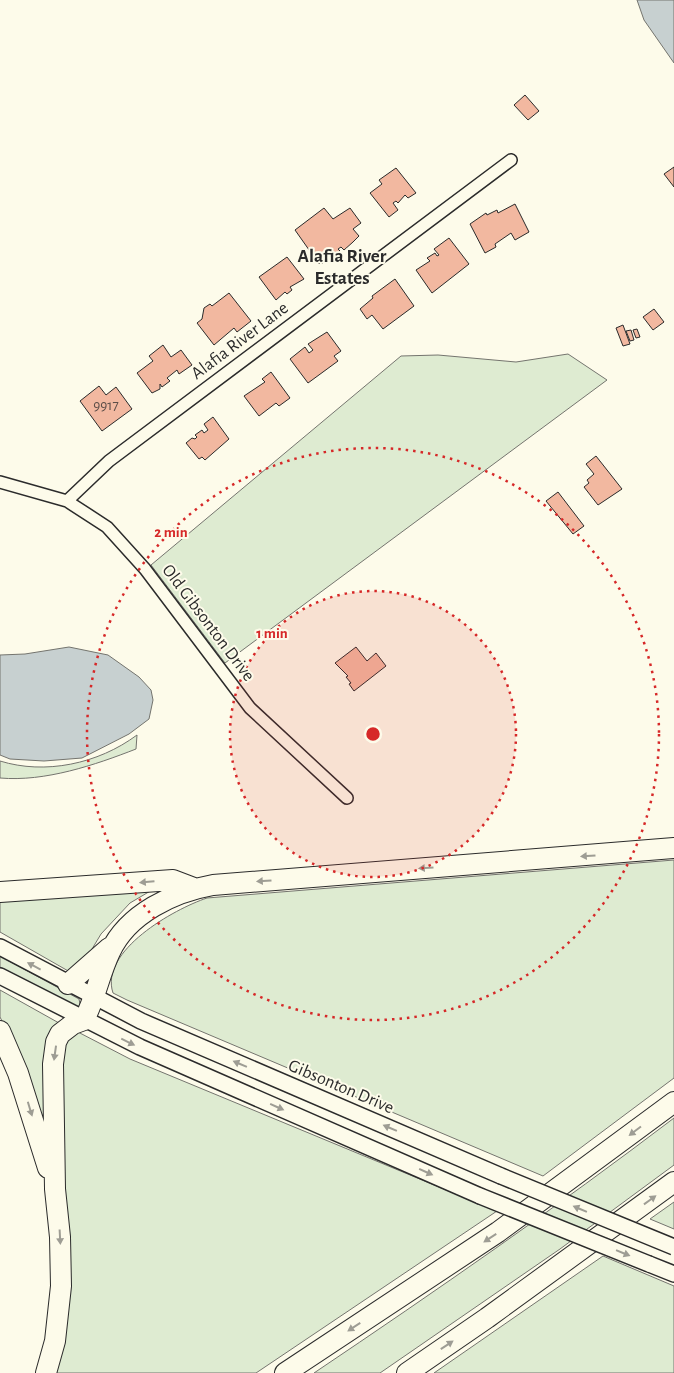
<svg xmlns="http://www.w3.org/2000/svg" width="674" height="1373" font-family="'Alegreya Sans',sans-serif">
<rect width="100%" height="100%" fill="#fdfbea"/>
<path fill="#deebd1" stroke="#74746e" d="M568,354L607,380L225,663L151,565L401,356L438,355L516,362Z
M137,735L136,749C95,765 45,782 0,778V761C45,775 98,764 137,735Z
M674,860V1078L543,1176L127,1000L113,993C99,951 174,909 207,898Z
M152,890L130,903L101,934L86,959L70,972L0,932V896Z
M0,956L79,999L81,1009L80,1010L0,967Z
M0,990L59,1023L50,1143L12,1041L0,1017Z
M76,1031L130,1059L497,1211L256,1373H52L64,1193L62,1044Z
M674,1118V1165L560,1249L380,1373H314C436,1291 557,1207 674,1118Z
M674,1202V1229L650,1219Z
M603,1256L674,1286V1373H434Z"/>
<path fill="#c7d0d0" stroke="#74746e" d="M637,0H674V63L644,20Z
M69,647L108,655L139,677L151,690L153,700L149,719L129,734L82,758L44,761L10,759L0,755V655L25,654Z"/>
<path fill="#f2b8a0" stroke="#2b2b2b" d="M525,95L539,111L528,120L514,105Z
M674,167V187L664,174Z
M396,168L416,193L408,198L405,195L398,203L396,201L393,203L398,210L389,217L370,193L382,184L379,180Z
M515,204L529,232L515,240L511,233L495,244L496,247L485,253L470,224L486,213L487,215L497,210L498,213Z
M324,208L333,219L350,208L361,223L353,229L359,236L353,242L344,250L341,247L338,249L340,251L333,257L332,254L322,264L321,262L319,264L295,230Z
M449,238L469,264L432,293L416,270L430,261L427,258L435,253L437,256L439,255L434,249Z
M287,257L304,279L290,287L292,290L287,294L285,292L276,300L259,277Z
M395,279L414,306L383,329L372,315L367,319L360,309L373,298L372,296Z
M229,293L251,321L237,332L234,328L214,345L197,323L202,319L204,308L210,304L212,306Z
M654,309L664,322L653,330L643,317Z
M623,325L630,344L623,346L616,328Z
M637,329L640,337L636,338L633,330Z
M631,330L634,340L630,341L626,331Z
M327,332L341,351L334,356L338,361L308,383L290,359L305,347L309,353L313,350L308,344Z
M163,345L171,357L181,350L192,365L179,374L177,370L167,378L170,381L162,387L160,384V389L152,393L137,373L153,361L149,356Z
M271,372L290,398L279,406L276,403L259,416L244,396L265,382L262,379Z
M99,386L106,395L116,387L132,409L102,431L80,401Z
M213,417L229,439L205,460L202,457L199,459L186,443L192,438L195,439L197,437L195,435L202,430L204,433L208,430L204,424Z
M596,456L622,489L598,505L584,487L589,483L587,480L594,474L586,464Z
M558,492L584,526L573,534L546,501Z
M356,647L367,661L376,653L386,666L354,691L349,684L351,683L346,677L348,676L335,663Z"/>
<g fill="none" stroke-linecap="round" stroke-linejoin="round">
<g stroke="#2b2b2b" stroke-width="14">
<path id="street" d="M0,482L67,501L107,527L145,569L250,708L347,798
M67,501L109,461L511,160"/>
</g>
<g stroke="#2b2b2b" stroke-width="18">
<path id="secondary" d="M0,947L141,1021L501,1176
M0,976L140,1047L480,1196
M649,1264L674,1274"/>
</g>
<g stroke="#2b2b2b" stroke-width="22">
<path id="highway" d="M0,892L173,880L194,888
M68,984L109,948
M0,1031L18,1073L48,1168
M46,1373L55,1341L61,1286L60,1237L55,1189L53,1064L56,1042L60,1034L73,1024L84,1020C96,997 99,975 110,952C128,913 174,892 213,885L674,848
M285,1373L498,1232L674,1102
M407,1373L487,1318L674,1182"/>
</g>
<use href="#street" stroke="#fdfbea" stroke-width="11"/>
<use href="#secondary" stroke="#fdfbea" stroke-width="15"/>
<use href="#highway" stroke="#fdfbea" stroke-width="20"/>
<g stroke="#2b2b2b" stroke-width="18" stroke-linecap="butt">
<path id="secondary-bridge" d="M501,1176L674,1247
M480,1196L649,1264"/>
</g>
<use href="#secondary-bridge" stroke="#fdfbea" stroke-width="15"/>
</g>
<defs><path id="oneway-solid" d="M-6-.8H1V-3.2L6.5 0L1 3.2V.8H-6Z" transform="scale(1.25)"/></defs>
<g fill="#9e9d94">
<use href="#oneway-solid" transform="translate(588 856) rotate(176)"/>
<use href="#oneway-solid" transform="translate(426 868) rotate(176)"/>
<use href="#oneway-solid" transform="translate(264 881) rotate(176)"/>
<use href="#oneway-solid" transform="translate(147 882) rotate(175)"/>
<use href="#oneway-solid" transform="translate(34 966) rotate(-152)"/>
<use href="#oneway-solid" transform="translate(128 1042) rotate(26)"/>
<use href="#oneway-solid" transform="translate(55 1053) rotate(98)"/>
<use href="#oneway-solid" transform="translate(240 1064) rotate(-157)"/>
<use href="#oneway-solid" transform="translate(277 1107) rotate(24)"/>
<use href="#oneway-solid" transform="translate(30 1109) rotate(73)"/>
<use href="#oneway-solid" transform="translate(390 1128) rotate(-157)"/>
<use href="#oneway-solid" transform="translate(635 1131) rotate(143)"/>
<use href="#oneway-solid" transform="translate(426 1172) rotate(24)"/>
<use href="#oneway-solid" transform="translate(650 1200) rotate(-36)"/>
<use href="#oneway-solid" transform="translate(580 1209) rotate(-157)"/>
<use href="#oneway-solid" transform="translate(60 1237) rotate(87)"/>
<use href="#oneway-solid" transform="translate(490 1238) rotate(147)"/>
<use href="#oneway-solid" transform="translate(623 1253) rotate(22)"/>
<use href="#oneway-solid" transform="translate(354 1327) rotate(147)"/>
<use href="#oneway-solid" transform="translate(447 1345) rotate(-34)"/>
</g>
<circle cx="373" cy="734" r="143" fill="#d62828" fill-opacity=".12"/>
<g fill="none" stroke="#d62828" stroke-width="2.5" stroke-dasharray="2.5 5">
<circle cx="373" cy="734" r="143"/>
<circle cx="373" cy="734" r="286"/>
</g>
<g text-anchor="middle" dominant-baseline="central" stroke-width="4" stroke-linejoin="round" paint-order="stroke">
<g font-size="15" fill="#5d4e48">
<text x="106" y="405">9917</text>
</g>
<g font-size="18" fill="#2b2b2b" stroke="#fdfbea">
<text transform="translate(240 341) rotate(-37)">Alafia River Lane</text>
<text transform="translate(208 623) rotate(53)">Old Gibsonton Drive</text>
<text transform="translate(341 1087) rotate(23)">Gibsonton Drive</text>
</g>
<g font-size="19" font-weight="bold" fill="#2b2b2b" stroke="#fdfbea">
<text x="342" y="256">Alafia River<tspan x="342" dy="22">Estates</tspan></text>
</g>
</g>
<circle cx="373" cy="734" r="8" fill="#d62828" stroke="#fdfbea" stroke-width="2.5"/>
<g font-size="15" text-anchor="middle" font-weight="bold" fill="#d62828" stroke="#fdfbea" stroke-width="4" stroke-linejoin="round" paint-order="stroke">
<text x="171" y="537">2 min</text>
<text x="272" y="638">1 min</text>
</g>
</svg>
